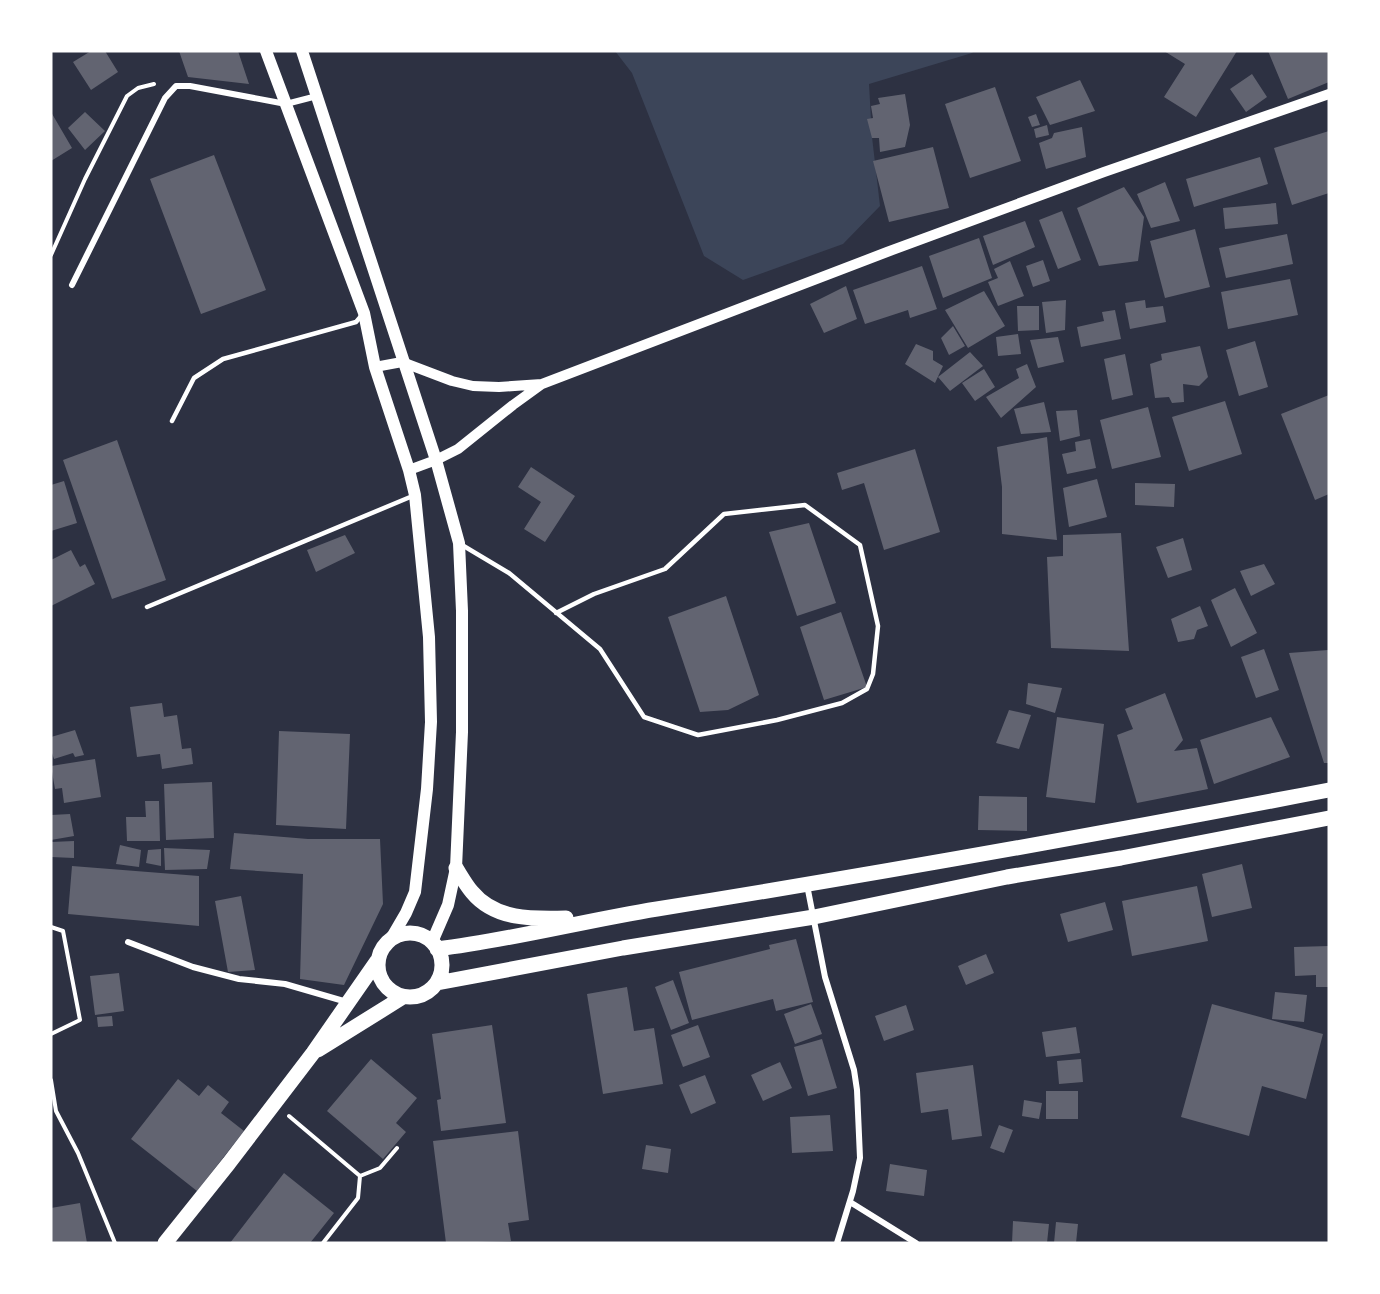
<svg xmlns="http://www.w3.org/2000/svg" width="1380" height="1294" font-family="Commissioner,sans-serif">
<rect width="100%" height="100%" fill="#2d3142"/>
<path fill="#3c4559" d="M615,51H974L972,53L869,84L872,137L880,206L843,244L743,280L704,256L632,73Z"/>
<path fill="#626471" d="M91,51H105L118,72L91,90L73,62Z
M179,51H238L249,84L188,77Z
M1164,51H1237L1196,117L1164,97L1185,64Z
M1268,51H1329V82L1288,99Z
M1252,74L1267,97L1246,112L1230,89Z
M1080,80L1095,111L1050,125L1036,97Z
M995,87L1021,161L970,178L945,104Z
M905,94L910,125L905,147L880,152L879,138H872L867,119L873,118L871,106L880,104L878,98Z
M51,112L72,148L51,161Z
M85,112L105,131L85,150L68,128Z
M1036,114L1040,125L1032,127L1028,117Z
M1047,125L1049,135L1036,138L1034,129Z
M1082,127L1086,157L1046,169L1039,143L1052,138L1054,133Z
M1329,131V193L1292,205L1274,148Z
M933,147L949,208L889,222L873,161Z
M214,155L266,290L201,314L150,179Z
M1260,157L1268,184L1194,207L1186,179Z
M1165,182L1180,221L1151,228L1137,194Z
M1124,187L1144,217L1138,261L1099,266L1077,208Z
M1276,203L1278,224L1225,229L1223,208Z
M1062,211L1081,260L1058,269L1039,220Z
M1025,221L1035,247L993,265L983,236Z
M1195,229L1210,287L1165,298L1150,241Z
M1287,234L1293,264L1226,278L1219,248Z
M979,238L992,278L943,298L929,256Z
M1043,260L1050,281L1033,287L1026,266Z
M1010,261L1024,296L998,306L988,282L998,278L994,269Z
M922,266L937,309L910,318L908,310L865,324L853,290Z
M1290,279L1298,315L1228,329L1221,292Z
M846,286L857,319L824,333L810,304Z
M984,291L1005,326L968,348L945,310Z
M1066,300L1065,330L1046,333L1042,302Z
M1145,300L1146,308L1163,306L1166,322L1130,329L1125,303Z
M1017,306H1039V330L1018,331Z
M1115,310L1121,339L1081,347L1077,327L1104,321L1102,312Z
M953,326L965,346L949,355L941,338Z
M1018,334L1021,354L998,356L996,337Z
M1058,337L1064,362L1038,368L1030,340Z
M1255,341L1268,387L1239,396L1226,350Z
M916,344L933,351V360L943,366L935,383L905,364Z
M1200,346L1208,377L1199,386L1183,384L1184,402L1172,403L1169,397L1155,398L1150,364L1162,360L1161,354Z
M970,352L983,366L950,391L938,377Z
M1125,354L1133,395L1112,400L1104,359Z
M1027,364L1036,387L1001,418L986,397L1019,378L1016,369Z
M984,369L995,387L975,401L962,383Z
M1329,395V494L1315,500L1281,414Z
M1225,401L1242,454L1189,471L1172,417Z
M1044,402L1051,432L1021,434L1014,409Z
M1148,407L1161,457L1112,469L1100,420Z
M1077,410L1080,436L1060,441L1056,411Z
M1047,437L1057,540L1002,534V487L997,447Z
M1090,439L1096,468L1067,474L1062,454L1076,451L1075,442Z
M117,440L166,580L112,599L63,460Z
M915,449L940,532L884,550L864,483L842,490L837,473Z
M531,467L575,496L545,542L524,529L541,502L518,487Z
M1097,479L1107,517L1069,527L1063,488Z
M64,481L77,523L51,531V485Z
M1135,483L1175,484L1174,507L1135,505Z
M809,523L836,603L797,616L769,532Z
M1121,533L1129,651L1051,648L1047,557L1063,556V535Z
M345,535L355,553L316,572L307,550Z
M1183,538L1192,570L1168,578L1156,547Z
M71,550L80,567L85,564L95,584L51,606V560Z
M1264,564L1275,584L1251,596L1240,571Z
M1235,588L1257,633L1231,647L1211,600Z
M726,596L759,695L728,710L700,712L668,617Z
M1200,606L1208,626L1197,630L1194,639L1178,642L1171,619Z
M841,612L867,687L824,700L800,627Z
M1264,649L1279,690L1256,698L1241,657Z
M1328,650L1329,763H1324L1289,653Z
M1028,683L1062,688L1055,713L1026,704Z
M1165,693L1183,740L1174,751L1197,748L1208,789L1137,803L1117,735L1133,729L1125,709Z
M162,703L164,717L177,715L182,749L191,748L193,764L162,769L160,754L137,757L130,707Z
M1009,710L1031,715L1019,749L996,743Z
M1057,717L1104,724L1095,803L1046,797Z
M1271,717L1290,757L1214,784L1200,740Z
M75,730L84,755L75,757L73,753L54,759L51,750V737Z
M279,731L350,734L346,829L276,825Z
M95,759L101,797L64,803L62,788L55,789L51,766Z
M212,782L214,838L166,840L164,784Z
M979,796L1027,797V831L978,830Z
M145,801H159L160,841H127L126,817H146Z
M70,814L74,836L51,840V815Z
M234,833L308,839H380L383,904L344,985L300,979L303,874L230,869Z
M74,841V858L51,857V842Z
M120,845L141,850L139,867L116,864Z
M164,848L210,850L207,869L165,870Z
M161,849V866L146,863L148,850Z
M1242,864L1252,908L1212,917L1202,874Z
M72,866L199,876V926L68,914Z
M1197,886L1208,941L1132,956L1122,901Z
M241,896L255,970L228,972L215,901Z
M1105,902L1113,930L1068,942L1060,914Z
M796,939L813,1002L776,1011L773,999L692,1020L679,972L770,949L769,945Z
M1329,946V987H1316V975L1295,976L1294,947Z
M986,954L994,973L966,985L958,966Z
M119,973L124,1011L95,1015L90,976Z
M673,980L689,1023L671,1030L655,987Z
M627,987L634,1031L654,1028L663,1084L603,1094L587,994Z
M1275,992L1307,995L1304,1022L1272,1019Z
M811,1004L822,1034L795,1044L784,1014Z
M1212,1004L1323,1034L1306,1099L1262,1086L1249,1136L1181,1117Z
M906,1005L914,1030L884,1041L875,1016Z
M112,1016L113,1026L98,1027L97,1017Z
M492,1025L506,1123L441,1131L437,1100L441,1099L432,1034Z
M698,1025L710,1057L683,1067L671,1035Z
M1076,1027L1080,1053L1046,1057L1042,1032Z
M822,1039L837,1088L808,1096L794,1047Z
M371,1059L417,1098L396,1123L406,1132L383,1159L327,1111Z
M1081,1059L1083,1082L1059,1084L1057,1061Z
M780,1062L792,1088L763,1101L751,1075Z
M973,1065L982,1136L952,1140L948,1109L921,1113L916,1073Z
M705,1075L716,1103L691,1114L679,1085Z
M178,1079L199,1096L208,1085L229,1102L221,1113L244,1131L197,1191L131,1139Z
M1046,1091H1078V1119H1046Z
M1024,1100L1042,1103L1039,1119L1022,1116Z
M830,1115L833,1151L792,1153L790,1117Z
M999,1125L1013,1130L1004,1153L990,1148Z
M518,1131L529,1220L508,1223L511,1241L446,1243L433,1141Z
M646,1145L671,1149L668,1173L642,1169Z
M890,1164L927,1170L924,1196L886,1191Z
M284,1173L334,1213L310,1243H230Z
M80,1203L87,1243H51V1208Z
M1013,1221L1049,1224L1047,1243H1012Z
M1056,1222L1078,1224L1076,1243H1054Z"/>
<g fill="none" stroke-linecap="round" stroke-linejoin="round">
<path stroke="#fff" stroke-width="4" d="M51,255L85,179L127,96L138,88L154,84
M51,927L63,931L80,1020L51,1034
M51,1080L56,1111L78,1153L115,1243
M289,1116L360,1176
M360,1176L380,1168L397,1148
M323,1243L358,1198L360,1176"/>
<path stroke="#fff" stroke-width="4.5" d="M172,421L194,378L223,359L356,322L362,315
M462,545L509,573L600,649L644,717L698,735L777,720L842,703L867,689L873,674L878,626L860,545L805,505L724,514L665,569L594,594L556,613
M147,607L415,495"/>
<path stroke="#fff" stroke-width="6" d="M72,285L165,98L176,86H190L286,104L317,96
M807,885L825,977L854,1070L857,1090L860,1158L853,1191L837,1243
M128,942L193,967L239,979L285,984L347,1002
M850,1202L916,1243"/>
<path stroke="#fff" stroke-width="10" d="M375,367L402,362L452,381L473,386L499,387L542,384
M409,470L436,460L458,449L513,405L542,384L887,252L1104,172L1329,94"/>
<path stroke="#fff" stroke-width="12" d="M266,51L364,313L375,367L409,470L415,495L429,637L431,722L427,789L415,892L406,913L392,937
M302,51L436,460L459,543L462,611V732L456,868L448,905L432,942"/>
<path stroke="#fff" stroke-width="15" d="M456,868C461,876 466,885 472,892C495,920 532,919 566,918
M378 965a32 32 0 1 1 64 0a32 32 0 1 1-64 0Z
M437,949C511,940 583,921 657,909C881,873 1105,833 1329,790
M437,983L623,948L814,917L1007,877L1121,858L1329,818
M318,1050L403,997
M165,1243L229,1163L313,1053L377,961"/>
</g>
<rect width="1380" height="1294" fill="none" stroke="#ffffff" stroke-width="105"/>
</svg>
